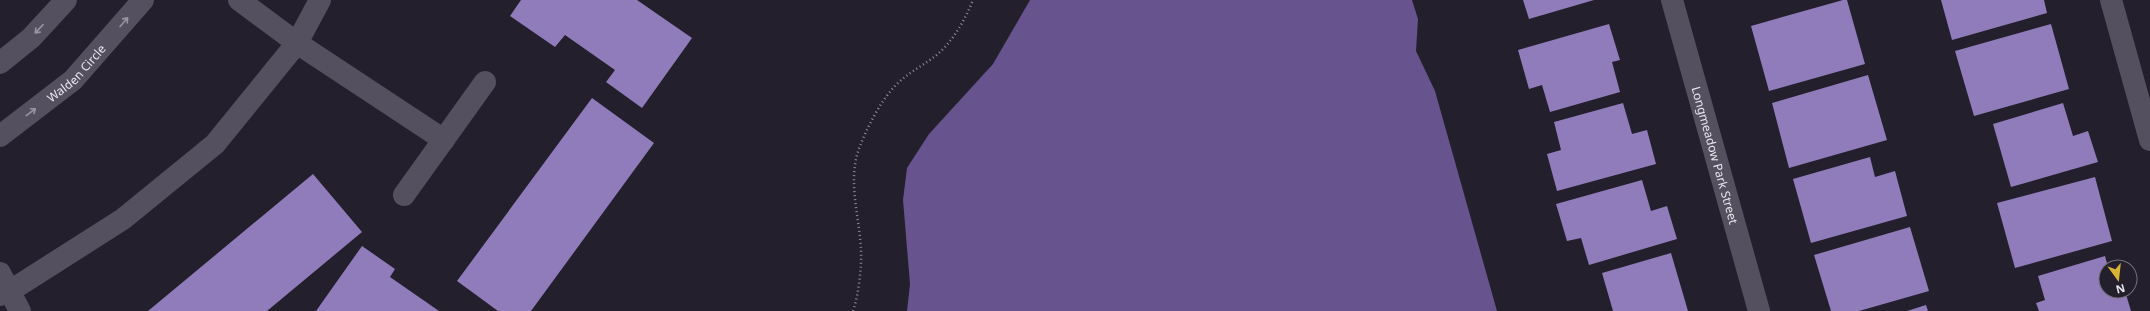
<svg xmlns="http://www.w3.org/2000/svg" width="2150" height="311" font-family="'Noto Sans',sans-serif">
<rect width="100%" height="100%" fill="#231f2c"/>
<path fill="#67538d" d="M1030,0H1412L1418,19L1416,51L1435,91L1497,311H907L910,284L903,200L907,168L929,134L993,64Z"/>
<path fill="#907cba" d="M521,0H637L692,38L642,108L606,82L615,70L565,35L555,47L510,16Z
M1523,0H1594L1529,19Z
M1843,0H1847L1865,64L1769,91L1751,26Z
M1941,0H2044L2047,13L1952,40Z
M1609,24L1620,60L1612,62L1620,92L1550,112L1542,85L1529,89L1518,50Z
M2051,24L2069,89L1974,116L1955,51Z
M1868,75L1887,140L1789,168L1772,103Z
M592,98L654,143L531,311H498L457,281Z
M1623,103L1632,134L1647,130L1656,164L1557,191L1547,154L1561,150L1554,122Z
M2063,103L2073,136L2088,131L2098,162L2011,187L1993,124Z
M1870,157L1875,177L1895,171L1907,216L1811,243L1793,179Z
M313,174L362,232L267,311H148Z
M2095,177L2112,241L2015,268L1997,203Z
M1642,180L1651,211L1667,206L1677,239L1589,265L1581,238L1567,241L1556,204Z
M1910,227L1929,291L1859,311H1831L1814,255Z
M362,246L395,269L390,277L439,311H316Z
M1671,253L1688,311H1613L1602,273Z
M2105,256L2108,267H2106V291H2125L2131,311H2039L2036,303L2045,300L2038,276Z
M1926,305L1928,311H1907Z"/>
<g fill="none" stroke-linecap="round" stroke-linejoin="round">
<path stroke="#8d8a95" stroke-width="2.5" stroke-dasharray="1 3" stroke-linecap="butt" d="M853,311C858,296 860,279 861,263C863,225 845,183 860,146C868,126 880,102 895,86C908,72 925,65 939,53C954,39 965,20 973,0"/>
<g stroke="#55505f" stroke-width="22">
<path d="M239,0L297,43L444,140"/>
<path id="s1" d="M1672,0L1759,311"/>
<path d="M2111,0L2150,140"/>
<path d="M0,63L31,38L66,0"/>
<path id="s2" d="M0,136L73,80L143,0"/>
<path d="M404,195L485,82"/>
<path d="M0,273L20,311"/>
<path d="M0,295L10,291L123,219L215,144L297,43L320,0"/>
</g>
</g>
<defs><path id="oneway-shaft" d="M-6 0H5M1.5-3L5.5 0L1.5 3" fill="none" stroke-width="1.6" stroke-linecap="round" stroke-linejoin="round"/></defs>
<g stroke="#9794a0">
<use href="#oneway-shaft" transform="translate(124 22) rotate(-49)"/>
<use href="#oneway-shaft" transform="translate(39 29) rotate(133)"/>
<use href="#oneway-shaft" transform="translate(31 112) rotate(-37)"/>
</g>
<g text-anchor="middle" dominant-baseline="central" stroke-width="4" stroke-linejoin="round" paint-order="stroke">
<g font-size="12" fill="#e8e6ef" stroke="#231f2c">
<text stroke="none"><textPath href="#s2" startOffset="99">Walden Circle</textPath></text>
<text stroke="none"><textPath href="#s1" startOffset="161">Longmeadow Park Street</textPath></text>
</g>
</g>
<g transform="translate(2118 279) rotate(165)"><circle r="19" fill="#231f2c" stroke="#726f7a"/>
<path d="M0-3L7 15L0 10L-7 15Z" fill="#d7b434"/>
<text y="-6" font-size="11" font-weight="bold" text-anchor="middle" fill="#e8e6ef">N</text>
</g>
</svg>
